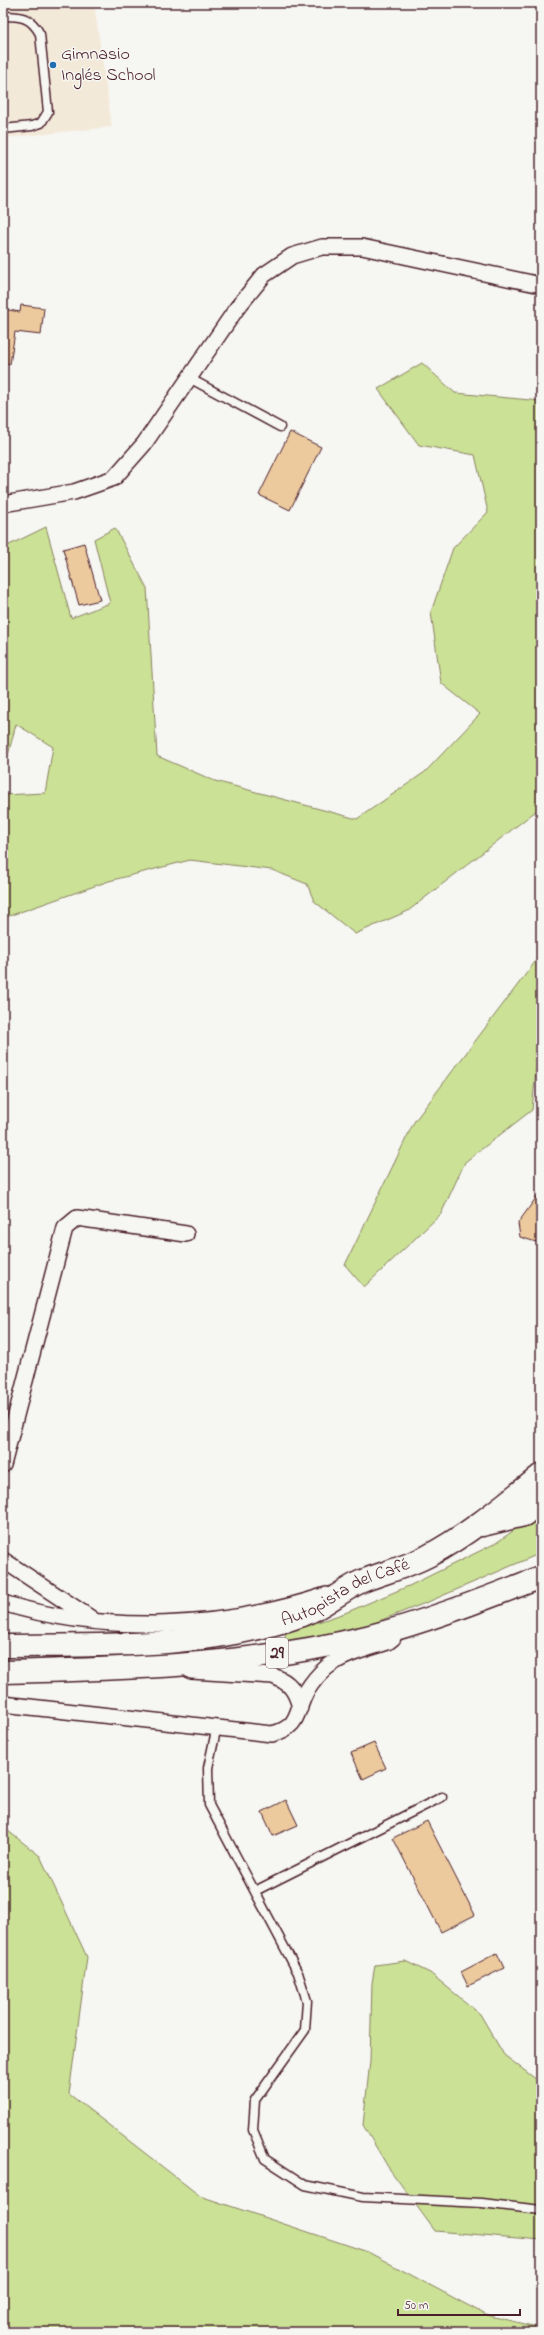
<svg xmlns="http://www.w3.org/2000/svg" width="544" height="2335" font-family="'Indie Flower',sans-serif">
<rect width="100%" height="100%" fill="#f6f6f2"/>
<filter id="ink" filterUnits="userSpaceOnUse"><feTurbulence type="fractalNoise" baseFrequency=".025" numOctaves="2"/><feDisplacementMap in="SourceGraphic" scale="8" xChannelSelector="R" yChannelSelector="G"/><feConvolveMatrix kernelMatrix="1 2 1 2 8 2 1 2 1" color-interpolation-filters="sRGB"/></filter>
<g filter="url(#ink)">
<path fill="#f3e9d9" d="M3,3H94L112,127L3,138Z"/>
<path fill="#cae196" stroke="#8a8060" d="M422,363L455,393L541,401V807L408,911L355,934L314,901L307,884L272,870L190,860L109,881L3,918V795L45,793L53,747L16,724L6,763L3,765V548L46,527L71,618L110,603L94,539L115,528L147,588L157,756L215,781L357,819L425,772L480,714L441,683L431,612L453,548L488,512L475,455L419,445L378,389Z
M541,954V1059L537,1060L532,1110L465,1162L441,1214L364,1287L345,1265L414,1122Z
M541,1511V1553L428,1602L361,1628L286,1646L285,1633L345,1613L411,1585L496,1543Z
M3,1827L40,1856L87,1957L69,2094L200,2196L368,2252L486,2315L541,2328V2332H3Z
M405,1961L430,1973L480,2014L504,2055L541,2083V2240L435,2231L388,2167L363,2125L370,2061L372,1983L375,1965Z"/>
<path fill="#ecca9e" stroke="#4a1f2b" d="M21,305L44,308L41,335L15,332L10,364L3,363V309L20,312Z
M290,432L321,447L290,510L259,495Z
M84,543L100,600L79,605L63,549Z
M541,1191V1235L536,1242L520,1237L518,1223Z
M374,1743L386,1768L363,1779L351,1753Z
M286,1800L298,1825L273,1836L262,1812Z
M427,1821L475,1915L441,1932L393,1838Z
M497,1953L504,1968L468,1986L461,1972Z"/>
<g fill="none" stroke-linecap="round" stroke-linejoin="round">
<g stroke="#4a1f2b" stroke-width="11">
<path id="service" d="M3,16C21,16 31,17 40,34L48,112L41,123L32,126L3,129
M189,378L280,427
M217,1726L208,1768L209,1805L298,1973L307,2001L305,2030L255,2100L253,2130L265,2159L305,2185L363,2197L482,2203L541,2210
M255,1891L442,1797"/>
</g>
<g stroke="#4a1f2b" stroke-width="18">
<path id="minor" d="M3,504L74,492L114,478L144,444L237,308L264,275L292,256L322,247H362L541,285
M3,1465L65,1228L77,1218L186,1234
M3,1560L92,1619
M3,1603C107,1635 223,1629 326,1595
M191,1671L273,1676C289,1682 296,1690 300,1708
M3,1704L272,1734C300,1727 295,1713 306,1692C311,1684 319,1674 326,1668C343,1654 367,1649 388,1642L393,1638"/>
</g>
<g stroke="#4a1f2b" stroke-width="25">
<g id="trunk">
<path d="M482,1525L524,1515L541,1501"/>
<path id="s1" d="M3,1646C103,1645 208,1649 303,1615C322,1608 341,1591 360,1582C382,1573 407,1567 428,1556C469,1534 505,1504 541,1475"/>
<path d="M3,1672C125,1669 247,1666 367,1637C426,1622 484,1599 541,1577"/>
</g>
</g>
<use href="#service" stroke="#f6f6f2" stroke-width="8"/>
<use href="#minor" stroke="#f6f6f2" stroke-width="15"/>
<use href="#trunk" stroke="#f6f6f2" stroke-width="22"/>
</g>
</g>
<circle fill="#1f6fb2" stroke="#f6f6f2" stroke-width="1.5" cx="53" cy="65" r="4"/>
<g text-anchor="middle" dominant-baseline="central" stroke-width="3" stroke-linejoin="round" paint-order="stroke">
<rect fill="#f6f6f2" stroke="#7e6067" stroke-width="1" x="266" y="1638" width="22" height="30" rx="3"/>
<g font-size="17" font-weight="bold" fill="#4a1f2b">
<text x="277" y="1653">29</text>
</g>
<g font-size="18" fill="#4a1f2b" stroke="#f6f6f2" text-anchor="start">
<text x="61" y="55">Gimnasio<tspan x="61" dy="21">Inglés School</tspan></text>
</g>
<g font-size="18" fill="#4a1f2b" stroke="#f6f6f2">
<text stroke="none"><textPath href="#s1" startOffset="351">Autopista del Café</textPath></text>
</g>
</g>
<rect width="544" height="2335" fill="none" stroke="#f6f6f2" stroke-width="16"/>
<rect x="8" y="8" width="528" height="2319" fill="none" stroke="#4a1f2b" stroke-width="1.5" filter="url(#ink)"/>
<path d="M398 2309v6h122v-6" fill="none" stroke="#4a1f2b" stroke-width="2"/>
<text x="404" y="2309" font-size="12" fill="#4a1f2b" stroke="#f6f6f2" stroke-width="3" paint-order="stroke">50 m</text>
</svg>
